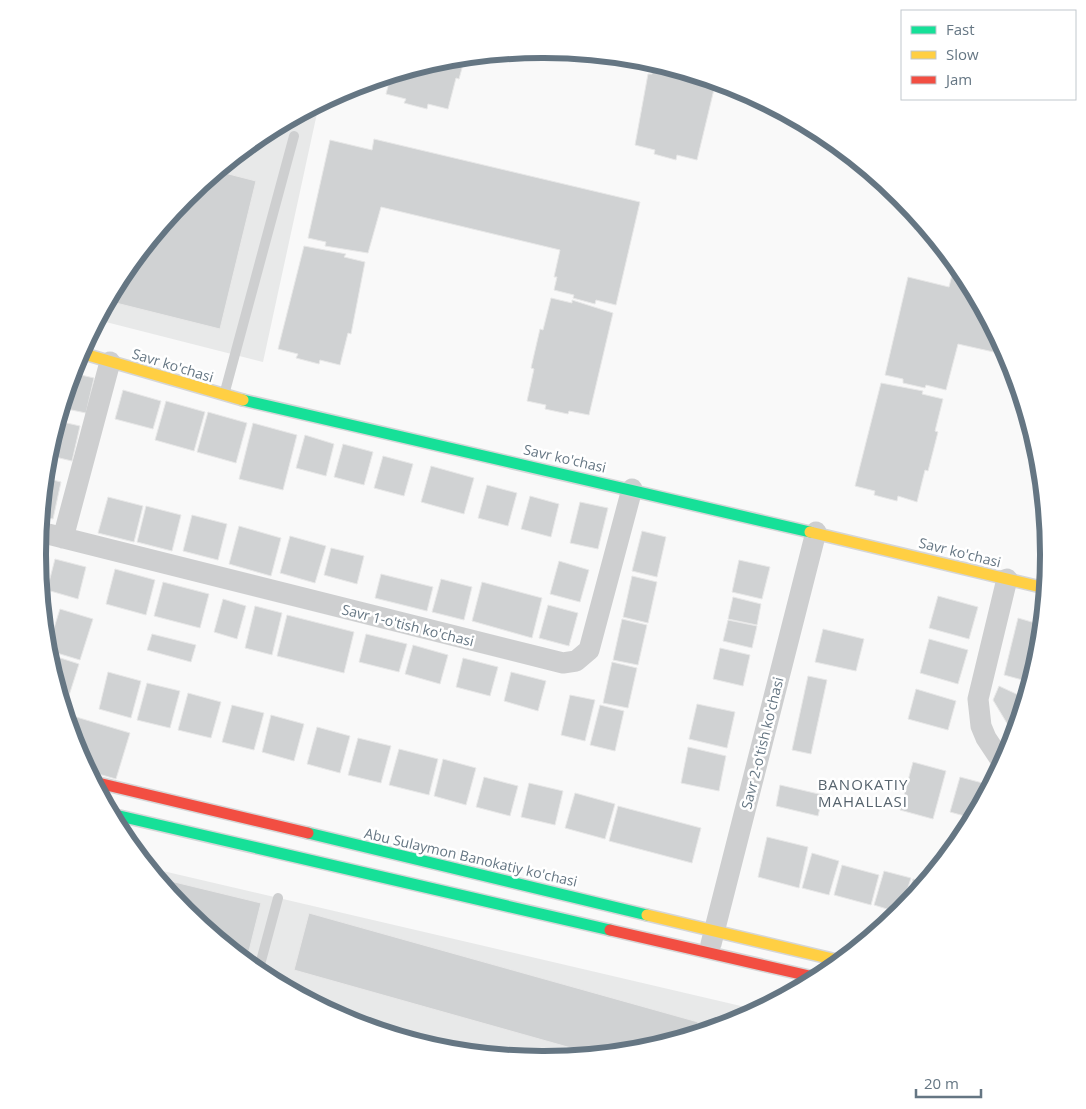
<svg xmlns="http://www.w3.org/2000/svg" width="1086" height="1109" font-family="'Open Sans',sans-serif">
<rect width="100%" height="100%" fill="#f9f9f9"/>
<path fill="#e8e9e9" d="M319,104L263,362L98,320L123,273L186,197L262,134Z
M150,868L758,1010L736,1022L641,1050L543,1060L444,1050L349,1021L262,975L185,912Z"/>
<path fill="#d0d2d3" stroke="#e8e8e8" d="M465,57L459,79L456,78L448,109L428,104L427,109L404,103L406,99L386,94L391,75L445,59Z
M654,63L716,81L697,160L677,155L676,160L654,154L655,150L635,145L648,74H652Z
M374,139L640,202L616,305L596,300L595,304L573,298L574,295L554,290L557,277H554L560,250L381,207L368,253L325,246L326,242L308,238L330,140L372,150Z
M217,171L256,181L220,329L108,301L123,273L186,197Z
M917,217L931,234L914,229Z
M304,246L346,254L344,257L365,262L351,334L348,333L340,365L320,360L319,364L296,358L298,354L278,349Z
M952,275L966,279L1007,355L958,344L946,390L926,385L925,388L903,383V379L885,375L908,277L949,287Z
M551,298L572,303V300L613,313L589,415L569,411L568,414L545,409L546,405L527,401L534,369L531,368L540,329L543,330Z
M72,373L94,378L86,413L62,408Z
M881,383L923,391L922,394L943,399L935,431L938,432L928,471L925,470L917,502L898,496L897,501L874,495L875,491L855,486Z
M123,390L161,401L153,429L115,419Z
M166,401L205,412L194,451L155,440Z
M208,412L247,423L236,463L197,452Z
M58,421L80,426L72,461L47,455Z
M253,423L297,435L283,490L239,479Z
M305,435L334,444L326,476L296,468Z
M343,444L373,452L364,485L334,477Z
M383,456L413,464L404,496L374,488Z
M431,466L474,478L464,514L421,502Z
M45,478L61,482L53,519L41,516Z
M487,485L517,493L508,526L478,518Z
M530,496L559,504L551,537L521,529Z
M108,497L143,506L134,542L98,533Z
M580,502L608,508L598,549L570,543Z
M146,506L181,515L172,551L137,542Z
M192,515L227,524L218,560L183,551Z
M239,526L281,538L271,576L229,564Z
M642,531L666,537L657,577L632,571Z
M290,536L326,546L315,583L280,573Z
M331,548L364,556L357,584L324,575Z
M38,554L48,556L41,585Z
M55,559L86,567L78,599L47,590Z
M739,560L770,567L762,599L732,592Z
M559,561L589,570L580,602L550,594Z
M115,569L155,580L146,615L106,604Z
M381,574L433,587L427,611L375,598Z
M632,576L657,582L648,623L623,617Z
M441,579L472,587L464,620L432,612Z
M163,582L209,594L200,628L154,616Z
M482,582L542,598L532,638L472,621Z
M938,596L978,607L969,639L929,628Z
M733,597L761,604L757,625L728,619Z
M223,599L246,606L237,639L214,632Z
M548,605L578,613L569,646L539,638Z
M255,606L282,613L272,655L245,648Z
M60,609L93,619L80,660L47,650Z
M287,615L354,632L344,673L277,656Z
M1018,618L1042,625L1039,653L1030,682L1004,675Z
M622,619L647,625L638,665L613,660Z
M728,620L757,626L752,648L723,641Z
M823,629L864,639L856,671L815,662Z
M152,634L196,645L191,662L147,650Z
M366,634L407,644L399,672L359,662Z
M929,639L968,650L958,684L920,673Z
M413,645L448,655L440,684L405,674Z
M720,648L750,655L743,686L713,679Z
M48,654L79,664L66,705L63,704Z
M463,658L498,667L490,696L456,687Z
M612,662L637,668L628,708L603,703Z
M108,672L141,681L131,718L99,709Z
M511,672L546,681L538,711L504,701Z
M808,676L827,680L811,754L792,750Z
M147,683L180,691L170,728L137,720Z
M999,686L1025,698L1014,735L993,700Z
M916,689L956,701L948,730L908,719Z
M188,693L221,702L211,738L178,730Z
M570,695L595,700L585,741L561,735Z
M697,704L735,712L727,748L689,739Z
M232,705L264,713L254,750L222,742Z
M600,705L624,711L615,751L590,745Z
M66,714L130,733L116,779L88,771L76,748Z
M271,715L304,724L294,761L262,752Z
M317,727L350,736L340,773L307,764Z
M358,738L391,746L381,783L348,775Z
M688,747L726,756L719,791L681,783Z
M399,749L438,759L429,795L389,785Z
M443,759L476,768L466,805L434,796Z
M913,762L946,771L933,819L900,810Z
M484,777L518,786L510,816L476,807Z
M960,777L990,785L972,818L950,812Z
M529,783L563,791L555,825L521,817Z
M780,785L823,795L818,816L776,806Z
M575,793L615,804L605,839L565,828Z
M618,806L701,828L692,863L609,841Z
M767,837L808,847L799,888L758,877Z
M812,853L839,861L829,895L802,888Z
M842,865L879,875L871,905L834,895Z
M884,871L911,878L900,913L874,905Z
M158,878L261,903L249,951L226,945L185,912Z
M913,879L925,882L905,906Z
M309,913L698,1022L694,1034L641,1050L596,1055L294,970Z"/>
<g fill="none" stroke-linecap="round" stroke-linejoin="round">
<g stroke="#d5d6d7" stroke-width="14">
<path id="fast" d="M243,400L810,532
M111,814L610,930
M308,833L647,915"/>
</g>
<g stroke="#d5d6d7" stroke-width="14">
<path id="slow" d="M81,353L243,400
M810,532L1045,588
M647,915L841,961"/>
</g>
<g stroke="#d5d6d7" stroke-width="14">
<path id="jam" d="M94,782L308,833
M610,930L818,978"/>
</g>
<path stroke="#cecfd0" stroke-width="10" d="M224,395L294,136
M258,972L278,898"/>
<path stroke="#cecfd0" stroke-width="21" d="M40,532L563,663L576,661L589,650L632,489
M63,538L110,362
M1002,762L986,738L981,726L978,699L1007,579
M711,944L816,532"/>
<use href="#fast" stroke="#16e098" stroke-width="11"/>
<use href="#slow" stroke="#ffcf43" stroke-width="11"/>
<use href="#jam" stroke="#f24e42" stroke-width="11"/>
</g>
<g text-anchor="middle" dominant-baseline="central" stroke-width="5" stroke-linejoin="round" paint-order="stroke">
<g font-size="14" fill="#657683" stroke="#fff">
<text transform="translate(173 365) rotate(17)">Savr ko'chasi</text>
<text transform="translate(565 458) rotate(13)">Savr ko'chasi</text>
<text transform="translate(960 552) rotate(14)">Savr ko'chasi</text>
<text transform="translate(408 625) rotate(14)">Savr 1-o'tish ko'chasi</text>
<text transform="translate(762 743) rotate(-76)">Savr 2-o'tish ko'chasi</text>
<text transform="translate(471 857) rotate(13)">Abu Sulaymon Banokatiy ko'chasi</text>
</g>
<g font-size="15" letter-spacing="1" fill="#57646e" stroke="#fff">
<text x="863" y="784">BANOKATIY<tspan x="863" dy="17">MAHALLASI</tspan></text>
</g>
</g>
<path d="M0 0H1086V1109H0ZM542 58H544A496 496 0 0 1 1040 554V555A496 496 0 0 1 544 1051H542A496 496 0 0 1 46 555V554A496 496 0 0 1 542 58Z" fill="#fff" fill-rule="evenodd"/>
<path fill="none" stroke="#657683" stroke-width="6" d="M542 58H544A496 496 0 0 1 1040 554V555A496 496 0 0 1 544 1051H542A496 496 0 0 1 46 555V554A496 496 0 0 1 542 58Z"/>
<rect x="901" y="10" width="175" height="90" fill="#ffffff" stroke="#c1c8cd"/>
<rect x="911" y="26" width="25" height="8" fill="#16e098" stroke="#c1c8cd"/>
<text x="946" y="35" font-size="15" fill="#657683">Fast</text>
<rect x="911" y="51" width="25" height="8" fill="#ffcf43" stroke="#c1c8cd"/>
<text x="946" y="60" font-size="15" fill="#657683">Slow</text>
<rect x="911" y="76" width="25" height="8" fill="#f24e42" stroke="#c1c8cd"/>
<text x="946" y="85" font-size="15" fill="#657683">Jam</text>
<path d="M916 1089v8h65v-8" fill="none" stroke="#657683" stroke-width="2.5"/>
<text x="924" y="1089" font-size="15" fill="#657683" stroke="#ffffff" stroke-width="4" paint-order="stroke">20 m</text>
</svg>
